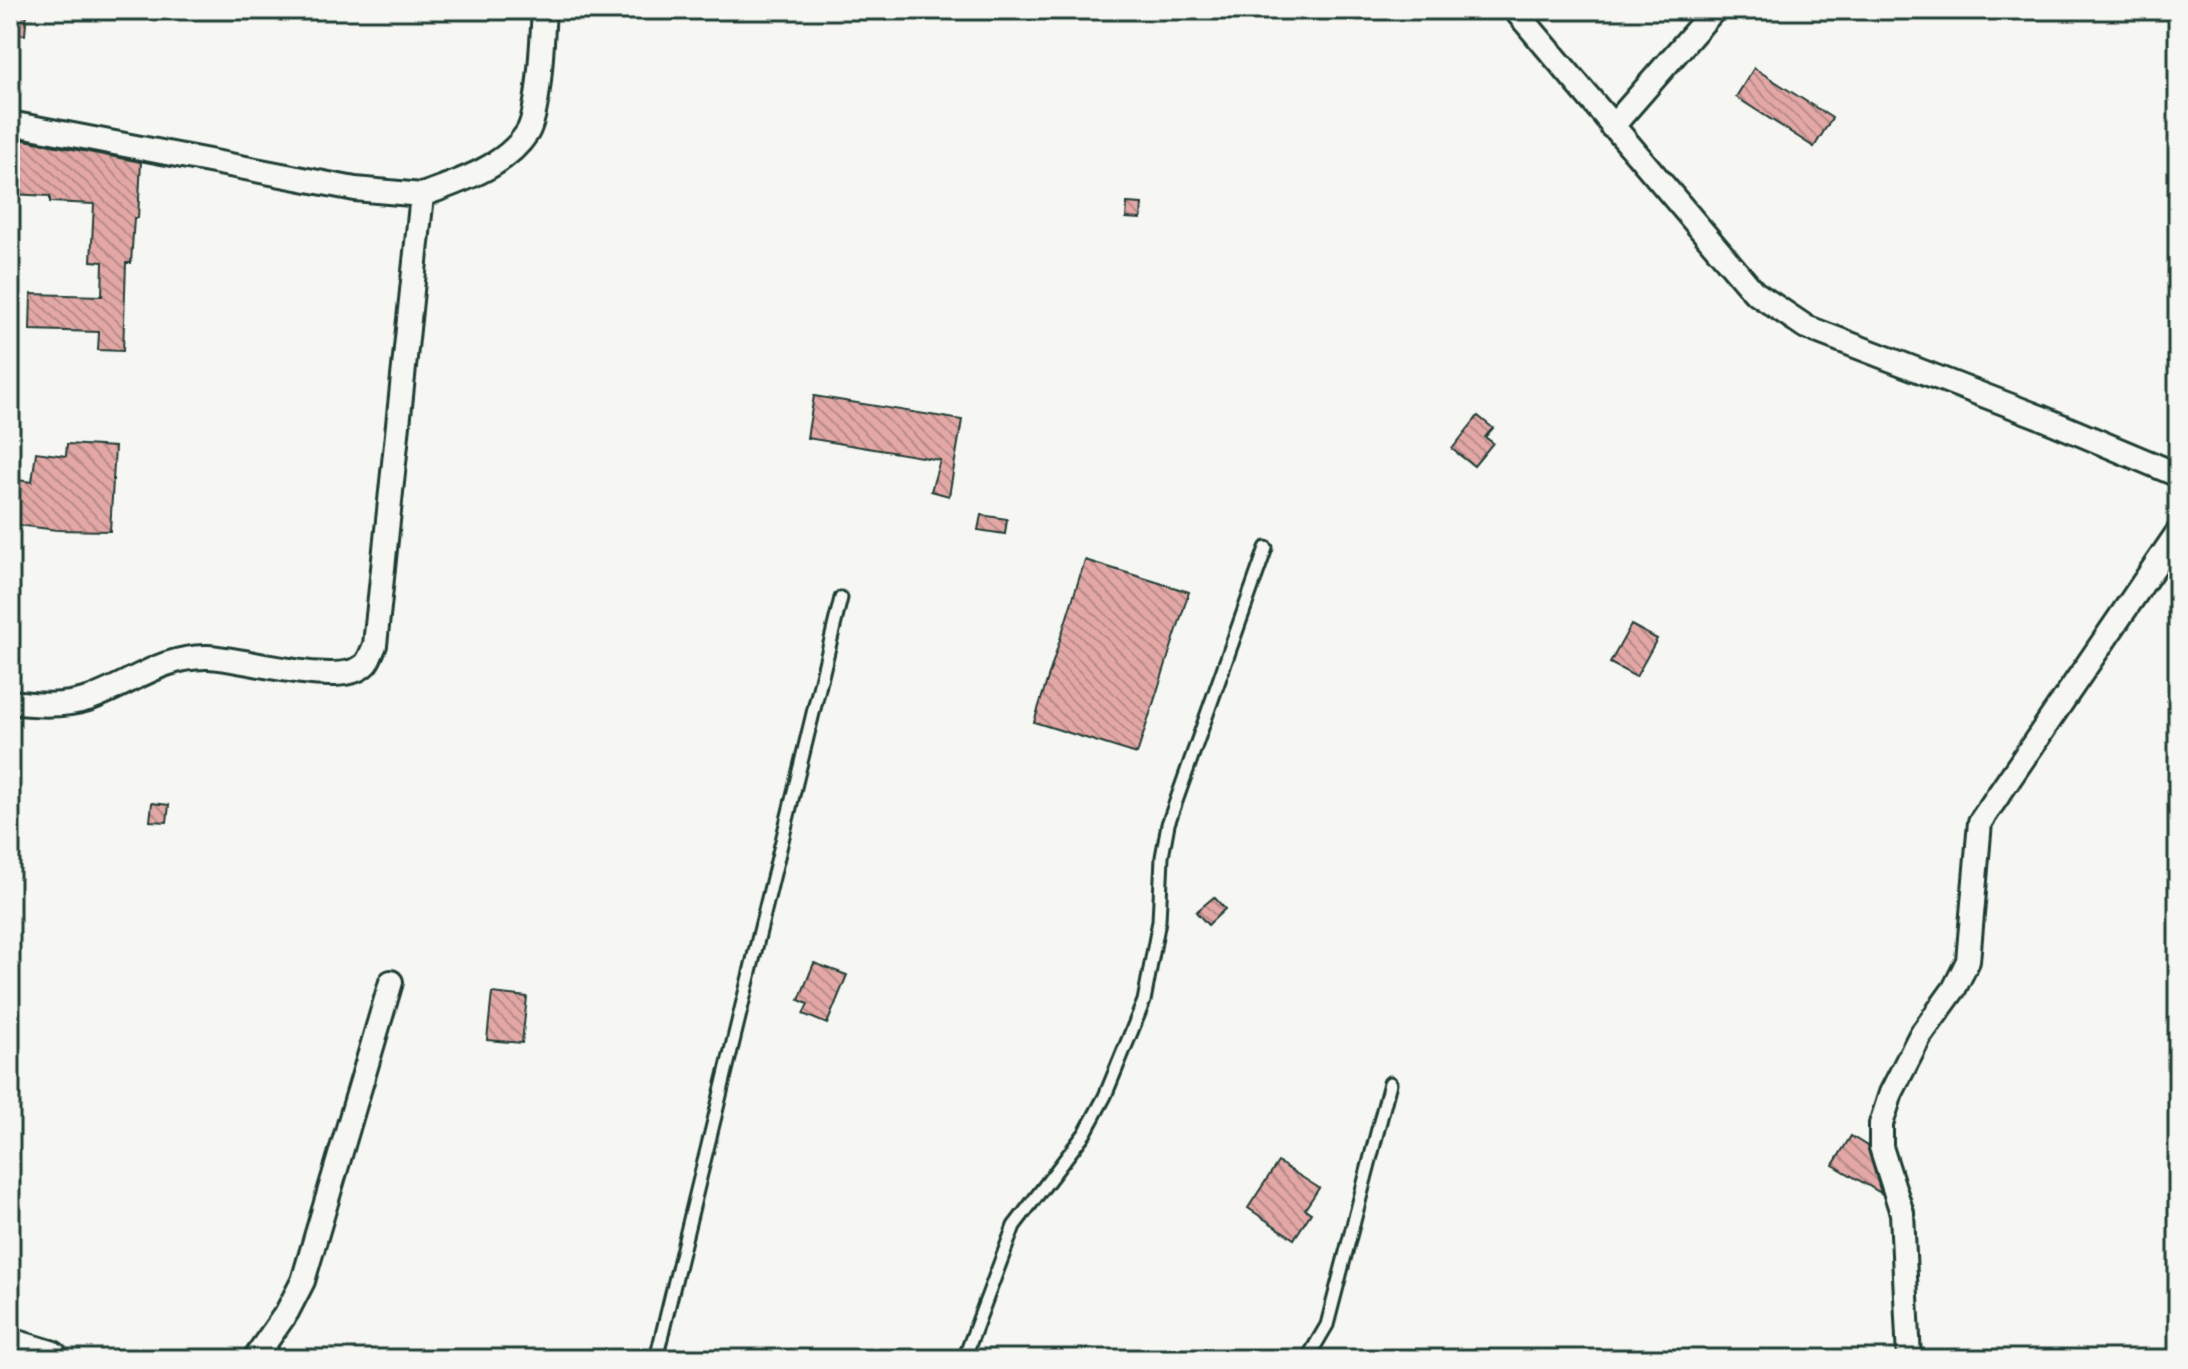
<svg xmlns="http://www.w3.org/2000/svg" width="2188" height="1369" font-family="Dekko,sans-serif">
<defs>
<pattern id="building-back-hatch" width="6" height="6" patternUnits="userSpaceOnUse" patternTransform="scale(2)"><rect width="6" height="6" fill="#e3a8a6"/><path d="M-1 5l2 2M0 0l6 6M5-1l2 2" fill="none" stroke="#b78a88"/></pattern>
</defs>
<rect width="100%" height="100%" fill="#f6f6f2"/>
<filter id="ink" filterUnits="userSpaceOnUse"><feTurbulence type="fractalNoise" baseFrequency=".0125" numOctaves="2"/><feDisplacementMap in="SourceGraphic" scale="16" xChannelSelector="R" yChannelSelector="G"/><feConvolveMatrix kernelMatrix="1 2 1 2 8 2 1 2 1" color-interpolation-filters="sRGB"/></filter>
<g filter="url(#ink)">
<path fill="url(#building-back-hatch)" stroke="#1f3d34" stroke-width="2" d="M10,10H27L25,35L10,34Z
M1754,68L1832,118L1814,147L1736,97Z
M14,138L141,162L138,218H134L131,263H126L123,351L98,350L99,332L30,330L31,294L102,296L103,262L91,261L94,204L50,202V196L11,194Z
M1127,203L1142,204L1141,219L1126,218Z
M814,396L962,420L949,496L931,491L940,460L807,438Z
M1478,416L1493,428L1485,437L1493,443L1474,466L1452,449Z
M67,444L115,447L110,531L57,530L10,524V479L32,482L36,452L66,456Z
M981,515L1007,519L1005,534L978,530Z
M1085,560L1189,592L1137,754L1034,722Z
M1631,625L1657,639L1636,677L1610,663Z
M152,803L169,805L167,822L150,821Z
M1214,897L1225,909L1208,925L1196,912Z
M814,963L847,975L827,1024L803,1014L808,1004L799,1000Z
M492,993L527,997L522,1043L487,1040Z
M1851,1136L1867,1146L1881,1193L1833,1165Z
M1278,1162L1319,1188L1305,1209L1311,1213L1294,1239L1248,1208Z"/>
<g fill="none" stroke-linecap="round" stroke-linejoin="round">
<g stroke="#1f3d34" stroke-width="17">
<path id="service" d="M656,1359L841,598
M964,1359L1014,1226L1085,1133L1105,1096L1144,1001L1159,921L1162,857L1168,824L1266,548
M1307,1359L1327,1325L1390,1083"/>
</g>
<g stroke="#1f3d34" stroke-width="28">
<path id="minor" d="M1515,10L1754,292L1806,327L2040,417L2178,475
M10,123L355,189L422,195
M1612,127L1714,10
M10,702C37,705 62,707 88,699C130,685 161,656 208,657C243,658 337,688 363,666C369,662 372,651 375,645L422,195C458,182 505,167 527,133C540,112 542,38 544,10
M254,1359L287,1312L303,1281L391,982
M1909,1359L1902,1213L1881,1147V1124L1891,1093L1920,1036L1954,989L1968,961L1980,822L2178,532"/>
</g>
<g stroke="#1f3d34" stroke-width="42">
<path id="primary" d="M10,1347L50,1359"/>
</g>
<use href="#service" stroke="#f6f6f2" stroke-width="11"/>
<use href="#minor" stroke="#f6f6f2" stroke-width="22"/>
<use href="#primary" stroke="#f6f6f2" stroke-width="36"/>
</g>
</g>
<rect width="2188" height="1369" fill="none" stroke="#f6f6f2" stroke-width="40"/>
<rect x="20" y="20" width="2148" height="1329" fill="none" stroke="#1f3d34" stroke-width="3" filter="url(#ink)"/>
</svg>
